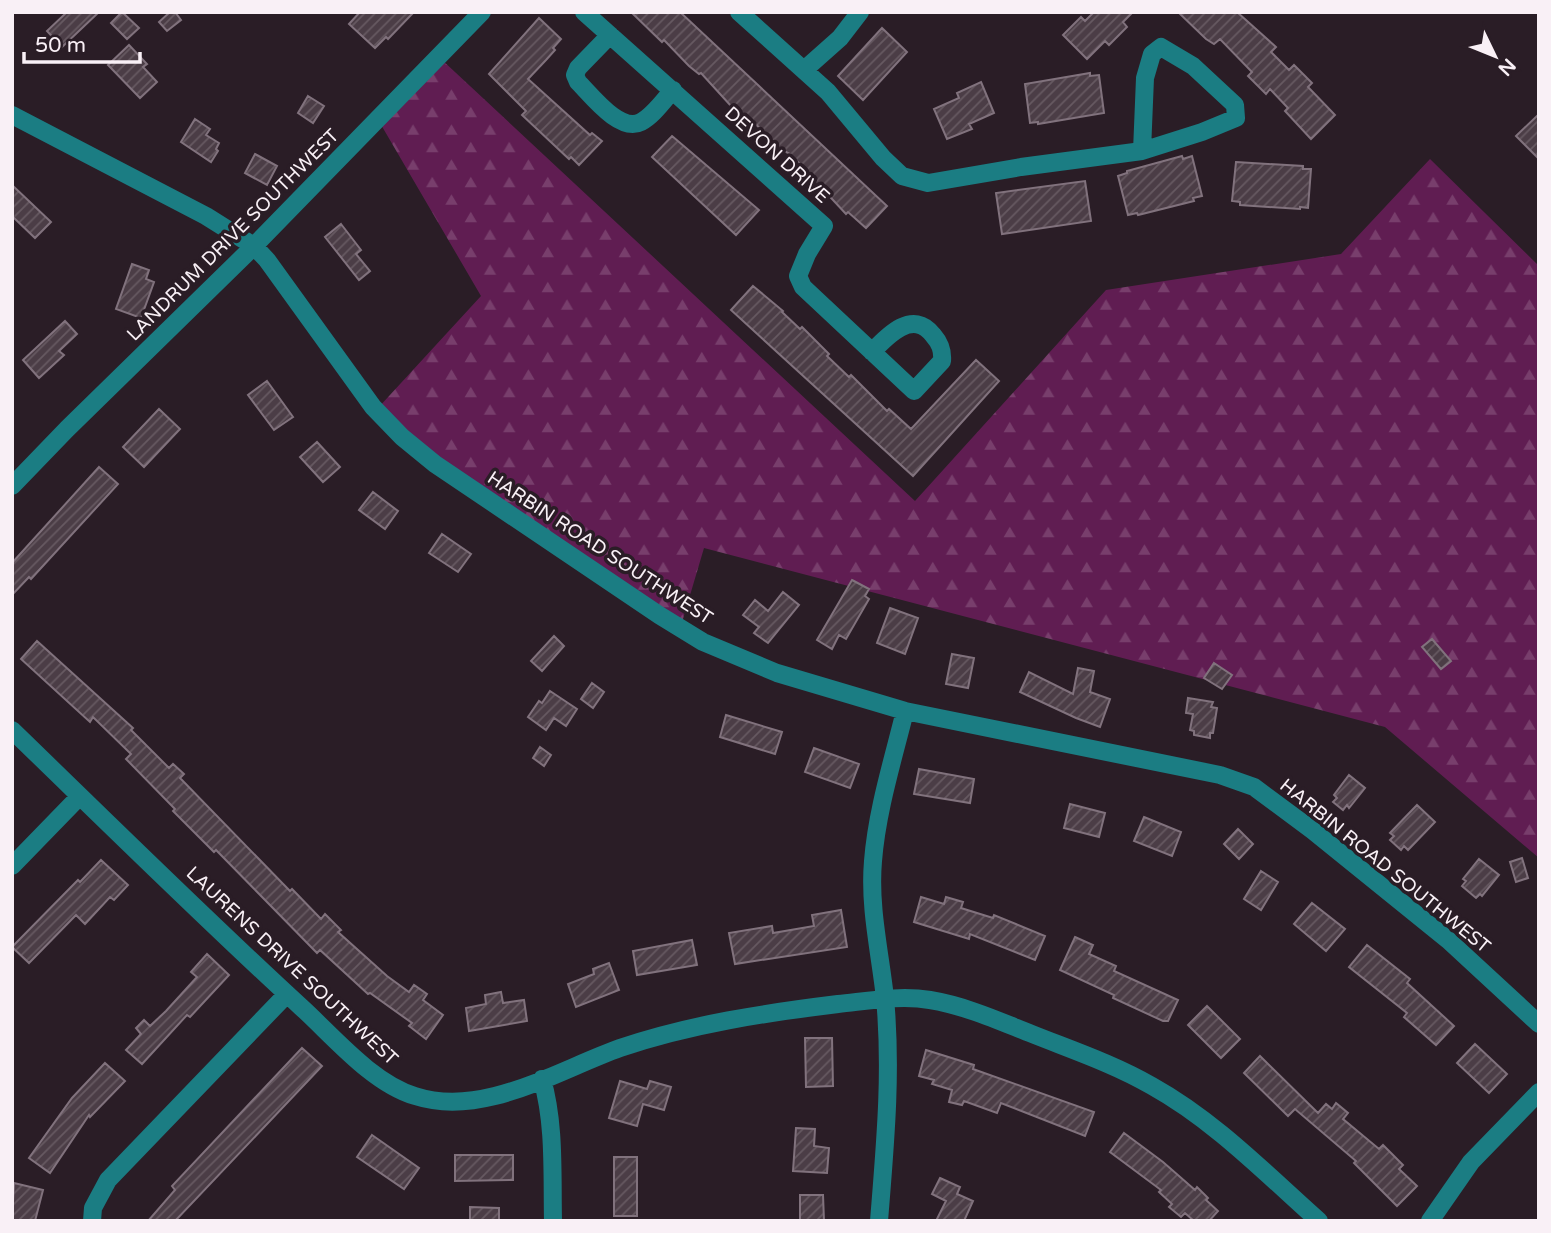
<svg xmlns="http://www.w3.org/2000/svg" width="1551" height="1233" font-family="'Varela Round',sans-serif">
<defs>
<pattern id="forest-firs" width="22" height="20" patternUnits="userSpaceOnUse" patternTransform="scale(1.75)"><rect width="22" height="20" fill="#601d52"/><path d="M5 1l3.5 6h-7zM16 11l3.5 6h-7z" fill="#783e6c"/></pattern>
<pattern id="building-hatch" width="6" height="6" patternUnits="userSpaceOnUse" patternTransform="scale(1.75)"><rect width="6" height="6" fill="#4b3d46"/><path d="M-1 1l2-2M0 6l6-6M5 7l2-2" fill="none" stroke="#665961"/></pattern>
</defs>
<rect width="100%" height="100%" fill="#2a1d26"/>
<path fill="url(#forest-firs)" d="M441,59L915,501L1106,290L1341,254L1430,159L1539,266V858L1385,727L704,548L680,629L407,448L378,408L481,296L380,123Z"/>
<path fill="url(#building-hatch)" stroke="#81727d" stroke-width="2" d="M67,12H99L62,47L47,31Z
M122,12L139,28L127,39L111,23Z
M170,12H175L181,20L167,31L159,22Z
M360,12H414L388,39L386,37L375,48L349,24Z
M631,12H680L887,206L866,228L848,212L846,214L820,186L818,188L808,178L811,175L790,154L777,147L753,121L751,123L731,106L701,73L699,74L689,66L664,40L662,42Z
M1094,12H1133L1123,22L1127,27L1109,45L1105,41L1087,59L1063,35L1081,17L1085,21Z
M1178,12H1237L1276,47L1271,52L1289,70L1294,65L1312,83L1308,87L1335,115L1311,139L1285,111L1288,108L1270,89L1266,94L1248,76L1252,72L1220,39L1214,44L1206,39Z
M539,18L561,39L553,48L555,50L546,60L528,79L590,135L592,133L602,141L579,165L571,157L569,159L522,115L526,111L489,74Z
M882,28L907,52L863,100L838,76Z
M129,45L147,64L143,67L157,82L140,98L108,65Z
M1090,73V76L1099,75L1104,113L1038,124V122L1030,123L1025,84Z
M981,82L994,113L969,124L972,129L947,139L934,109L959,98L957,93Z
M308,96L324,106L313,123L298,113Z
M1539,114V159L1516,136Z
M195,119L210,129L206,135L219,143L216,149L218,151L211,162L181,142Z
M672,136L759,210L736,235L652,157Z
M255,154L277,166L267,185L245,173Z
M1182,156L1183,159L1192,156L1202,196L1193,198L1194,201L1138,215L1137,213L1128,215L1118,176L1127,173V171Z
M1236,162L1303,166V169H1311L1308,208L1300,207V209L1240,205V202L1232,201Z
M1085,181L1091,221L1002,234L996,193Z
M12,185L51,222L35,238L12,216Z
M341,224L361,250L356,254L370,271L359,280L325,237Z
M132,264L149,270L146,279L154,282L141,318L116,309Z
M753,286L783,311L782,312L800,329L802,327L829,354L827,356L849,377L851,375L887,411L889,409L911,429L976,360L999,381L913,476L731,310Z
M65,321L77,334L59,351L64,355L39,378L23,360Z
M267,381L293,417L274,430L248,395Z
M159,409L180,429L144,467L123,447Z
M317,442L340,467L323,482L300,457Z
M99,467L118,484L31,579L29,577L12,595V563Z
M373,492L398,511L385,529L359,510Z
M442,534L471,554L458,572L429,553Z
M852,580L869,589L865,596L869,599L846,639L839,635L832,649L817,640Z
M783,592L799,605L768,643L754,633L759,627L743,615L755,600L768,611Z
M890,608L918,618L905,654L877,643Z
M554,636L564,646L542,671L531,661Z
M1432,639L1451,661L1441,669L1422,647Z
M37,641L133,728L131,730L169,768L173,764L184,774L180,778L290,891L292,889L321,919L325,914L341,930L338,932L387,976L409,992L414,985L427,994L423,1000L443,1015L426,1039L409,1026L412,1023L370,993L368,994L320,950L317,953L216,850L214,852L173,811L175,809L126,759L131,754L93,717L90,722L21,659Z
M952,654L974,658L968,688L946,684Z
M1214,663L1232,675L1222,689L1204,678Z
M1078,668L1094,671L1090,692L1110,699L1100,727L1076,718L1020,692L1029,672L1073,694Z
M592,683L604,692L593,708L581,699Z
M550,691L577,709L566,726L554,718L546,730L528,717L539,701L542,703Z
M1188,698L1213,702L1211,707L1217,708L1213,733H1210V738L1194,735V731L1190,730L1193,714L1186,713Z
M726,715L782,732L775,754L720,737Z
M540,747L551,755L544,766L533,758Z
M814,748L859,764L850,788L805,772Z
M919,769L974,779L970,803L914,794Z
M1349,775L1365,788L1349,808L1347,805L1343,810L1333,802L1337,798L1334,795Z
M1070,804L1105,813L1099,837L1064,828Z
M1417,805L1435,822L1408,850L1404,846L1401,850L1390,840L1394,836L1390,833Z
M1144,817L1181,832L1172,856L1134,841Z
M1238,829L1253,844L1239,859L1224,844Z
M1522,858L1528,878L1516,882L1510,862Z
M1479,859L1499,875L1482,896L1480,894L1476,898L1462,886L1466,881L1463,879Z
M101,860L128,885L114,900L110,897L85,924L76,915L29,963L12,947L78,880L80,882Z
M1261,871L1278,882L1261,910L1244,899Z
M921,897L944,904L946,897L963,902L961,908L993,918L994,915L1045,936L1035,960L970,934L969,939L914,922Z
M1312,903L1345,929L1326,951L1294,924Z
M841,910L847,947L735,964L729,933L772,926L773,933L814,926L812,915Z
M1075,937L1093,945L1089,954L1116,966L1114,971L1178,1000L1168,1021H1163L1113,998L1114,995L1060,970Z
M692,940L697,965L637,975L633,951Z
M1367,945L1410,979L1407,983L1454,1026L1436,1045L1404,1017L1407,1013L1349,967Z
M207,954L229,975L190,1017L187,1015L142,1064L126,1050L141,1034L136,1028L144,1020L150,1026L166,1011L197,977L191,972Z
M609,963L619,990L576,1007L568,984L594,974L593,969Z
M501,992L503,1003L524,1000L527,1021L469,1031L466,1008L486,1004L485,995Z
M1207,1006L1240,1039L1221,1058L1188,1025Z
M805,1038H832L833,1086L806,1087Z
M1475,1044L1507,1074L1489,1093L1457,1063Z
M302,1048L322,1066L175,1221H148L175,1190L172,1186Z
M926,1050L974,1065L973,1069L1094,1112L1085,1136L1001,1103L997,1113L964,1101L962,1105L949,1102L952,1090L932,1084L934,1080L919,1076Z
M1260,1056L1318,1113L1326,1104L1332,1109L1336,1103L1348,1113L1343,1119L1379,1149L1383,1145L1403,1165L1399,1169L1417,1186L1397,1206L1354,1163L1356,1161L1295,1109L1288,1116L1244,1073Z
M105,1063L125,1081L90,1117L89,1115L50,1173L29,1158L72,1098Z
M620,1081L647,1089L650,1081L671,1087L664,1110L643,1104L637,1126L609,1118Z
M796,1128L815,1129L814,1146L829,1148L827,1173L793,1171Z
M1124,1133L1163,1162L1195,1190L1197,1187L1208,1198L1206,1200L1218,1211L1209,1221H1194L1185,1213L1181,1217L1169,1207L1172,1204L1159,1192L1161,1190L1110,1152Z
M372,1135L419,1168L404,1189L357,1157Z
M455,1155H513V1180L455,1181Z
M614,1157H637V1216H614Z
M940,1178L960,1187L957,1194L973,1201L964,1221H936L946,1201L932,1194Z
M14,1183L43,1190L35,1221H12Z
M800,1195H823L824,1221H800Z
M470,1207L499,1208V1221H470Z"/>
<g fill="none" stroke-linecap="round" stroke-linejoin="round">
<path stroke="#1b7d83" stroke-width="18" d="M584,12L824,226L807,254L798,276L803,287L914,391L942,361C943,350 940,343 933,335C913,309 888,335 872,352
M739,12L828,92L883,158L902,176L928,183L1021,167L1142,151
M610,35L578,68L575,75L578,82C592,96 620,133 641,122C653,116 664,100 673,90
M1161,47L1193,66L1235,105L1236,118L1202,132L1142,151L1145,78L1152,54Z
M804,70L840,38L860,12
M12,115L206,216L254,246L267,260L373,407L402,437L435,464L659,615L703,642L777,673L905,711L1220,775L1254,787L1312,830L1448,940L1539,1024
M12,486L67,429L254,246L482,12
M12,730C108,823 203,917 301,1007C334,1037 372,1083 415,1096C483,1118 556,1071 620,1048C691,1024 765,1013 838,1004C868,1001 900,995 930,1000C966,1006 999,1021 1032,1034C1072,1050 1114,1064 1152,1086C1215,1121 1266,1174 1319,1221
M12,866L80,796
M542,1079C555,1124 552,1174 553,1221
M92,1221L93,1208L108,1180L287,994
M879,1221C885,1146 892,1073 885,998C880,952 869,907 873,861C877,810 893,760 905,711
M1430,1221L1471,1162L1539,1092"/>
</g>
<g text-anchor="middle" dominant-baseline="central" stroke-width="7" stroke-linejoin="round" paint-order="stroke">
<g font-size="19" fill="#f9f0f6" stroke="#2a1d26">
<text transform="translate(777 155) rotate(42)">DEVON DRIVE</text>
<text transform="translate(233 235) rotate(-45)">LANDRUM DRIVE SOUTHWEST</text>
<text transform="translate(600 548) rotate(33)">HARBIN ROAD SOUTHWEST</text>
<text transform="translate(1385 866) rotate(39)">HARBIN ROAD SOUTHWEST</text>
<text transform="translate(292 966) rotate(43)">LAURENS DRIVE SOUTHWEST</text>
</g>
</g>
<rect width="1551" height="1233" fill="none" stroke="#f9f0f6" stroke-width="28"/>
<g transform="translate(1495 56) rotate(133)" stroke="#2a1d26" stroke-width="5" paint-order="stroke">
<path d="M0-5L12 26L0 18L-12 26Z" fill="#f9f0f6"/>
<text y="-10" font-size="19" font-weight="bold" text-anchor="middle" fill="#f9f0f6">N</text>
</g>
<path d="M24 52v10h116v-10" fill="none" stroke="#f9f0f6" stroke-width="3.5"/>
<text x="35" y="52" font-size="21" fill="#f9f0f6" stroke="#2a1d26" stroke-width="5" paint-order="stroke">50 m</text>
</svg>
